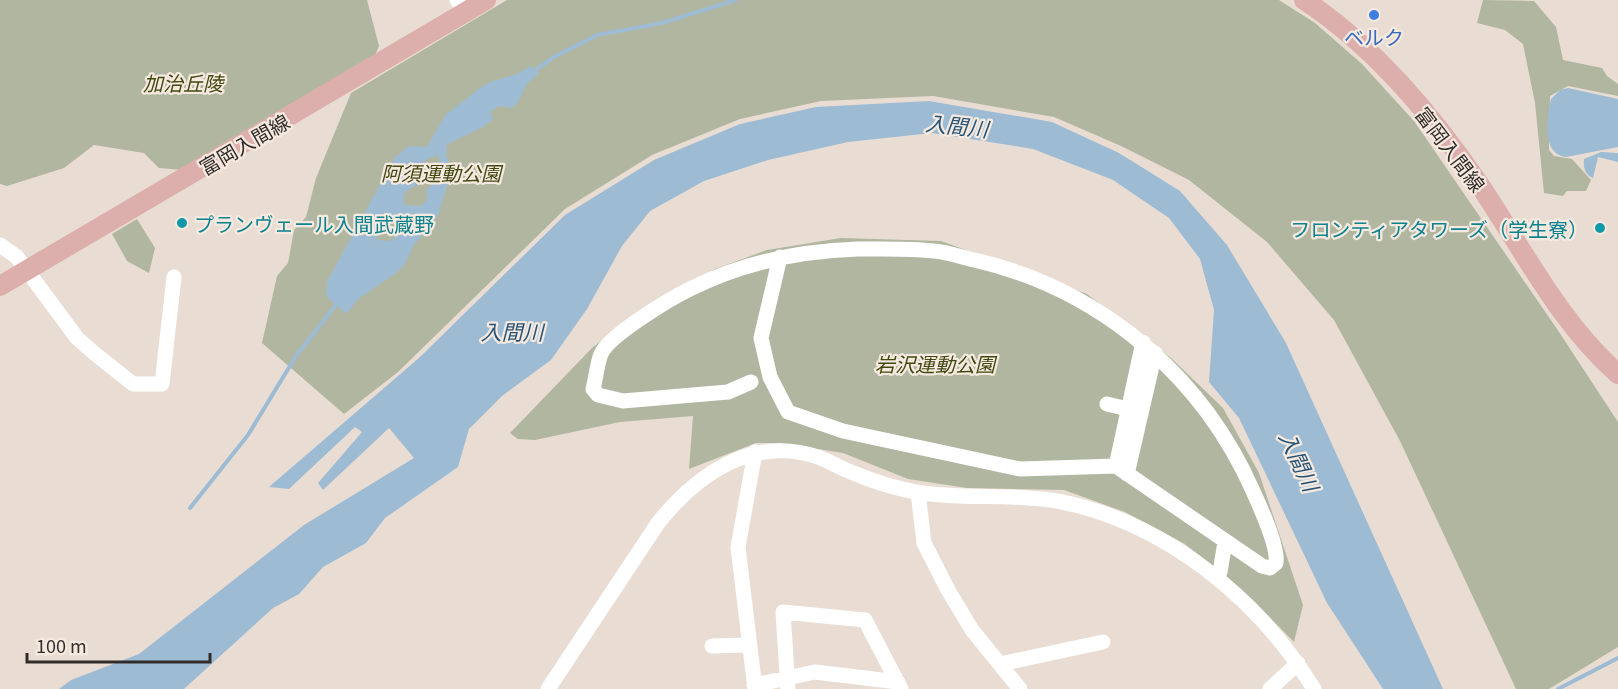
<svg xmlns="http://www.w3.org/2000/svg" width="1618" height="689" font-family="Georgia,'Noto Sans JP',serif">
<rect width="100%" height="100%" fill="#e9ddd3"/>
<path fill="#b1b6a0" d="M0,0H367L379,46L374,58L194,171L159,168L144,153L94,145L64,168L7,186L0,184Z
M507,0H1279L1315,23L1362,64L1414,121L1557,329L1618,422V647L1549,689H1516L1400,441L1334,320L1267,242L1189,180L1121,146L1054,117L933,96L821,101L740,119L652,155L565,209L398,372L344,414L262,343L277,276L288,263L294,230L306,217L316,178L351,93Z
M1483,0L1534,1L1556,27L1563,60L1602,68L1607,76L1618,84V96L1568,86L1550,96L1549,150L1554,156L1572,159L1591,180L1586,191H1567L1563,196L1544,193L1535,103L1523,44L1505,30L1477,23Z
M137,219L155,248L149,273L127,261L112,234Z
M841,238L941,241L1087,294L1171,358L1223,408L1259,473L1303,605L1294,642L1252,599L1185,544L1125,512L1064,490L967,488L908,479L843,453L779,443H756L689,469L693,416L620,422L535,440L518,439L510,433L592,348L651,303L715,269L767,250Z"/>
<path fill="#9ebbd4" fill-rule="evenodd" d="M531,66L539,73L527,84L517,104L510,108L499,106L490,112L493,118C490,126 458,138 447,145L446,156L452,169L439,212L432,225L413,246L405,264L396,273L358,299L346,314L326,296L327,282L395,157L409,146L427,147L445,115L487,83L517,74ZM438,155C444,173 438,178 426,191L427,200L421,206L405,205C401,192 408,190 418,184L420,179L416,171L424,165L425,160ZM392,216H406L411,220V225L390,241L378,240L375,227L379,222Z
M1568,88L1618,99V147L1566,157C1541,154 1547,118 1551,99L1560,90Z
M929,101L1052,122L1119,153L1180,191L1227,245L1286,343L1443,689H1383L1327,603L1239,418L1209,382L1214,310L1200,259L1169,218L1113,180L1033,149L932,133L848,142L768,160L704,181L650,211L622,246L587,309L551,360L502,396L469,429L458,467L385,518L366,543L323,567L299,594L273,608L184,689H59L71,680L139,654L304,525L414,458L389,428L323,490L318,483L362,432L355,427L289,489L269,487L420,357L565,215L654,160L740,124L816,107Z
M1601,152L1618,153V162L1598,157L1593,178C1585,175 1583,167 1584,159Z"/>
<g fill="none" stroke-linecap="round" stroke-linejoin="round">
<path stroke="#9ebbd4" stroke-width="4" d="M537,69L554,57L597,35L662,23L736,0
M190,508L248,435L296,356L335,306
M1558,689L1618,658"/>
<path stroke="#fff" stroke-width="15" d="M457,0L466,12
M0,245L17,257L77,338L94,353L133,384H162L174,277
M751,382L728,392L623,401L598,395L593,389C596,378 597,364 601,354C609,335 673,297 692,288C744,262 799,251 858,249C883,249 909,248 934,251C948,252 961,257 974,260C1090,286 1189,364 1243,470C1252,489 1279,543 1276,563L1270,568L1262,566L1116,466L1020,469L843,431L788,412L770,377L761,338L780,257
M1107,404L1136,411
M1116,466L1143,342
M1127,474L1155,353
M918,492L924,543L948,590L972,630L1020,689
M1220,572L1225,542
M712,646L748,645
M1000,664L1103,642
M754,685L815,672L898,682
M548,689L658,523C697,474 753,435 818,457C829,461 840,468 851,472C872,481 894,488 916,492C962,500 1011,493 1057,501C1164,521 1258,598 1314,689
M755,689L738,547L755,452
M788,689L783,612L865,620L901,689
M1270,689L1298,663"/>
<path stroke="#dcaeac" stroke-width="20" d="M1304,0C1374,46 1432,115 1479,184C1523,249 1559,322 1618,374
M0,286L486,0"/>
</g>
<circle fill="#3f7fe0" stroke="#f6eae0" stroke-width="2" cx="1374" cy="15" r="6"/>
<g fill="#0f9aa8" stroke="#f6eae0" stroke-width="2">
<circle cx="182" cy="223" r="6"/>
<circle cx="1600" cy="228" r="6"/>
</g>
<g text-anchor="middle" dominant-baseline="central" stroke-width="4.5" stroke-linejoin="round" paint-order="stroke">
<g font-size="20" fill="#366cbe" stroke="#f6eae0">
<text x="1374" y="36">ベルク</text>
</g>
<g font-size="20" font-style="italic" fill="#404911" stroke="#f6eae0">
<text x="183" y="82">加治丘陵</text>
<text x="441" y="172">阿須運動公園</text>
<text x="935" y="363">岩沢運動公園</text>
</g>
<g font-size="20" fill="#312c29" stroke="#f6eae0">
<text transform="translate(244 144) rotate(-30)">富岡入間線</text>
<text transform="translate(1451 149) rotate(53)">富岡入間線</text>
</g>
<g font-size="20" fill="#0d838f" stroke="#f6eae0" text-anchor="start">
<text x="194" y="223">プランヴェール入間武蔵野</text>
<text x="1588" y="228" text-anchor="end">フロンティアタワーズ（学生寮）</text>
</g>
<g font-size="21" font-style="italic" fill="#265478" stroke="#f6eae0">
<text transform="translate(957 125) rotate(6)">入間川</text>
<text x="512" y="331">入間川</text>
<text transform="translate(1300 461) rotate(65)">入間川</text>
</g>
</g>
<path d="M27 653v9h183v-9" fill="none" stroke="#312c29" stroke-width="3"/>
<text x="36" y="653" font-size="18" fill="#312c29" stroke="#f6eae0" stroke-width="4.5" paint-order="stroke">100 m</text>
</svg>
